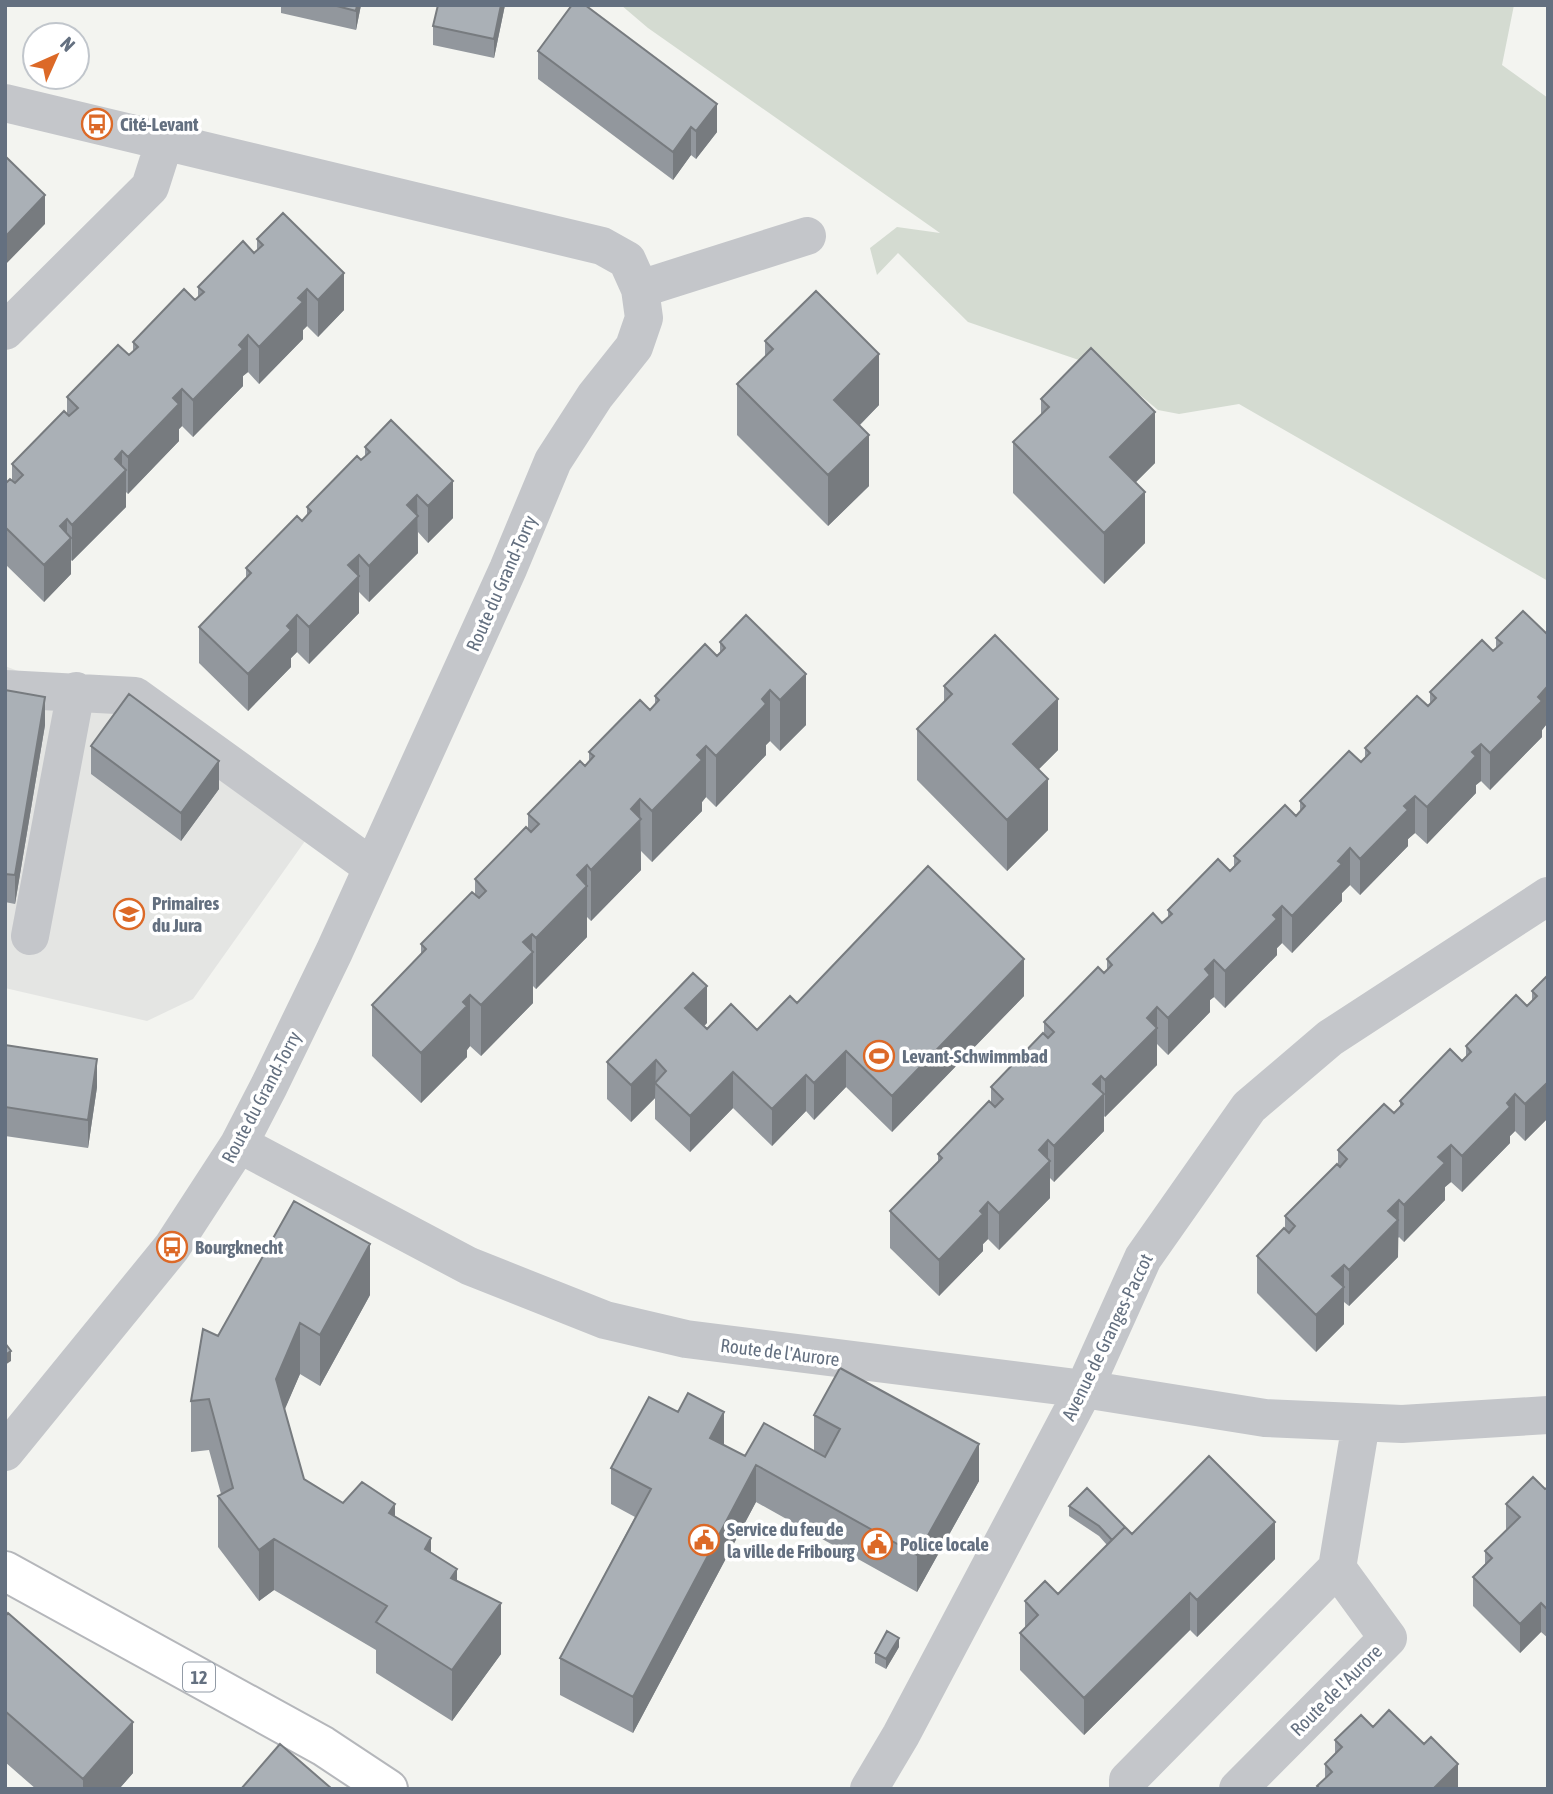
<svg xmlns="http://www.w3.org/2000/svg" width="1553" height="1794" font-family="'Asap Condensed',sans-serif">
<rect width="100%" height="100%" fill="#f3f4f0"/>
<path fill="#e4e5e3" d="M5,666L124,712L305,841L193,999L147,1021L5,988Z"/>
<path fill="#d4dbd1" d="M621,5H1514L1502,65L1548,98V581L1239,404L1179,414L1158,410L1111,371L968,322L898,253L877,275L870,248L897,227L940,233L648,28Z"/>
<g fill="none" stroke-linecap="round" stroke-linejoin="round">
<g stroke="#b5b7bb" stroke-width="42">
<path id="major" d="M5,1571L323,1746L388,1789"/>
</g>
<path stroke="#c4c6ca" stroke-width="38" d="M5,103L602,246L627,260L640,289L644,318L634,347L595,396L553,461L508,569L334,952L269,1086L239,1144L172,1247L5,1452
M640,289L807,236
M5,331L150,187L165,140
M5,689L135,696L372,867
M30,936L76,691
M239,1144L469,1266L605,1320L686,1339L1084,1389L1265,1418L1402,1424L1548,1415
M869,1789L901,1735L1084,1389L1143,1258L1249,1107L1330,1038L1548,896
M1128,1789V1780L1337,1568
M1238,1789L1388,1638L1337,1568L1361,1423"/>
<use href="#major" stroke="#fff" stroke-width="38"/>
</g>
<path fill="#92979d" d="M281,5H361L356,30L281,13Z
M505,5L494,58L433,45V26Z
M538,51L717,132L696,159L691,155L673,180L538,79Z
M257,239L344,310L318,337L307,326L303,330V339L259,384L248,372L243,376V386L193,437L182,426L179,429V441L128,494L126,492V507L72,561L71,560V574L44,602L5,564V484L12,480V464L67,414V397L129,355L133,352V342L195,300L198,297V287L254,253L257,250Z
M765,341L879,405L860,425L869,486L828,526L737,435V384L765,357Z
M1041,399L1155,463L1135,483L1145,543L1104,584L1013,493V442L1041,415Z
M365,447L453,518L428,543L418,532V553L369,602L359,592V613L309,664L297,652L291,658V667L248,711L199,663V627L246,579V568L302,521L307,516V507L365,457Z
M1548,635V726L1546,725L1542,730V737L1490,790L1481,781L1476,785V793L1427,844L1415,833L1408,839V846L1360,895L1350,885L1342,893V901L1292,953L1282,943L1277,948V955L1225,1008L1214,997L1210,1000V1012L1168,1055L1157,1044V1065L1105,1117L1104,1116V1131L1054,1182L1050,1178V1198L999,1250L988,1239L983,1244V1251L939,1296L890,1248V1211L938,1162V1154L991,1103V1087L1044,1034V1022L1104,973L1107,970V959L1162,923L1168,917V910L1230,871L1234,866V856L1296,816L1300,811V801L1361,762L1365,758V748L1428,706L1430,704V692L1493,651L1496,649V638Z
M720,642L806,725L780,751L770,741L766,745V755L716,807L706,797L702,802V811L652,862L641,851V870L591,921L587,917V937L536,989L533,986V1003L481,1056L470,1046L467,1050V1057L421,1103L372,1056V1005L421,954V944L475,895V879L528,829V814L585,766L589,761V752L650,710L655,705V696L717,656L720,653Z
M944,686L1058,750L1038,770L1048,830L1007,871L917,780V729L944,702Z
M5,690L45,725L15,904L5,902Z
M91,746L219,789L181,841L91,774Z
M1548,975V1118L1525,1141L1515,1131L1510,1136V1143L1462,1192L1451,1182L1445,1187V1200L1404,1242L1399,1237L1398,1238V1257L1349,1306L1344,1302V1324L1316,1352L1257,1293V1256L1285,1228V1216L1338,1165V1150L1394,1113L1400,1108V1101L1462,1061L1466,1057V1046L1527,1006L1532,1001V991Z
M1024,996L892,1132L846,1087L814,1120L806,1111L772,1146L733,1108L690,1152L655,1119V1098L631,1122L607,1099V1062L707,1023L704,1026L707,1029L757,1030Z
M5,1045L97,1087L88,1148L5,1136Z
M370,1295L320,1386L300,1374L284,1410L304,1479L343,1503L395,1516L431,1553L457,1581L501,1654L452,1721L376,1673V1650L274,1590L259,1601L218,1547V1496L221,1494L209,1450L191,1452V1401L218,1336Z
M814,1415L979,1481L917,1592L756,1502L633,1733L560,1695V1658L635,1517L611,1504V1468L724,1445L745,1456L814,1450Z
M1548,1487V1638L1541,1632L1520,1653L1473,1606V1577L1485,1564V1551L1506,1530V1504L1545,1489Z
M1069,1506L1132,1534L1275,1559L1197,1637L1190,1630L1084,1735L1020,1670V1633L1025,1628V1601L1058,1594L1107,1545L1099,1536L1069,1516Z
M5,1617L133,1773L119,1789H36L5,1762Z
M899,1647L886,1669L875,1663V1653Z
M1373,1727L1458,1789H1317V1786L1325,1779V1764L1335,1754V1740Z"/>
<path fill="#777b7f" d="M357,5H361L356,30V11Z
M501,5H505L494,58V39Z
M717,104V132L696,159V131Z
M691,127V155L673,180V152Z
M45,195V224L5,265V237Z
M344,273V310L318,337V300Z
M307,289V326L303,330V339L259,384V347Z
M248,335V372L243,376V386L193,437V400L239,345Z
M879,354V405L834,451V400Z
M182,389V426L179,429V441L128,494V457L173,398Z
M1155,412V463L1110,508V457Z
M869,435V486L828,526V475Z
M122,451V474L126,470V507L72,561V525L115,459Z
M453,481V518L428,543V506Z
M1145,492V543L1104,584V533Z
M417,495L418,553L369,602V566L407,505Z
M67,519V542L71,538V574L44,602V565L60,526Z
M359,555V613L309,664V627L348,565Z
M297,615V652L291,658V667L248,711V674L287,626Z
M806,674V725L780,751V700Z
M1546,688V725L1542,730V737L1490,790V753L1538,697Z
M770,690V741L766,745V755L716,807V756Z
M45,697V725L15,904V875Z
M1058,699V750L1013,795V744Z
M1481,744V781L1476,785V793L1427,844V807L1472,752Z
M706,746V797L702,802V811L652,862V811L697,755Z
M219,761V789L181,841V813Z
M1048,779V830L1007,871V820Z
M1415,796V833L1408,839V846L1360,895V859L1404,806Z
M640,799L641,870L591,921V870L631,809Z
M1350,848V885L1342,893V901L1292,953V916Z
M587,865V937L536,989V938L577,875Z
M1282,906V943L1277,948V955L1225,1008V971Z
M532,934V953L533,952V1003L481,1056V1005L523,942Z
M1024,959V996L892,1132V1096Z
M1214,960V997L1210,1000V1012L1168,1055V1018L1205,969Z
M707,986V1023L685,1045V1008Z
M470,995V1046L467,1050V1057L421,1103V1053Z
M1157,1007V1065L1105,1117V1080L1147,1018Z
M846,1051V1087L814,1120V1083Z
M97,1059V1087L88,1148V1120Z
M656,1060L655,1098L631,1122V1085Z
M733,1072V1108L690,1152V1116Z
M806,1075V1111L772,1146V1109Z
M1101,1076V1098L1104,1094V1131L1054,1182V1146L1093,1084Z
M1548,1082V1118L1525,1141V1104Z
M1515,1094V1131L1510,1136V1143L1462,1192V1156Z
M1048,1140V1163L1050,1161V1198L999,1250V1213L1039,1150Z
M1451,1145V1182L1445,1187V1200L1404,1242V1205L1438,1157Z
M1399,1200L1398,1257L1349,1306V1270L1388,1211Z
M988,1202V1239L983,1244V1251L939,1296V1260Z
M370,1244V1295L320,1386V1335Z
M1344,1265V1324L1316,1352V1315L1332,1276Z
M300,1323V1374L276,1430V1379Z
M11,1351V1361L5,1365V1355Z
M724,1412V1449L710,1438Z
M979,1444V1481L917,1592V1555Z
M756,1465V1502L633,1733V1697Z
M395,1504V1555L389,1513Z
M1275,1522V1559L1197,1637V1600Z
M431,1538V1589L425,1549Z
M274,1539V1590L259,1601V1550Z
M457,1569V1620L451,1578Z
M1190,1593V1630L1084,1735V1698Z
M501,1603V1654L452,1721V1670Z
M1541,1603V1632L1520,1653V1624Z
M899,1638V1647L886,1669V1659Z
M133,1722V1773L119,1789H83V1779Z
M1458,1764V1789H1434V1788Z"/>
<path fill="#aab0b6" stroke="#777b7f" stroke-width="2" d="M333,5H357L356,11Z
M438,5H501L494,39L433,26Z
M572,5H585L717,104L696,131L691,127L673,152L538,51Z
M5,156L45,195L5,237Z
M283,213L344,273L318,300L307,289L298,298L303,302L259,347L248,335L239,345L243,349L193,400L182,389L173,398L179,404L128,457L122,451L115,459L126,470L72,525L67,519L60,526L71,538L44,565L5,527V484L10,479L15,483L23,475L12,464L64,411L69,416L78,408L67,397L118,345L129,355L138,347L133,342L184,289L195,300L204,292L198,287L243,241L254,253L263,245L257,239Z
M816,291L879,354L834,400L869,435L828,475L737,384L773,349L765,341Z
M1091,348L1155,412L1110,457L1145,492L1104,533L1013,442L1049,407L1041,399Z
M391,420L453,481L428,506L417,495L407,505L418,516L369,566L359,555L348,565L359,576L309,627L297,615L287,626L291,630L248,674L199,627L251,573L246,568L297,516L302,521L311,511L307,507L357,456L361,460L370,452L365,447Z
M1523,611L1548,635V690L1546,688L1538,697L1542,701L1490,753L1481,744L1472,752L1476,756L1427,807L1415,796L1404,806L1408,810L1360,859L1350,848L1338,861L1342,864L1292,916L1282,906L1273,915L1277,919L1225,971L1214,960L1205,969L1210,975L1168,1018L1157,1007L1147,1018L1157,1028L1105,1080L1101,1076L1093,1084L1104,1094L1054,1146L1048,1140L1039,1150L1050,1161L999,1213L988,1202L980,1211L983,1214L939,1260L890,1211L942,1158L938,1154L989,1101L995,1107L1003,1099L991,1087L1043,1033L1048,1038L1054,1032L1044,1022L1098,967L1104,973L1112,965L1107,959L1153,913L1162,923L1172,914L1168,910L1218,859L1230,871L1240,861L1234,856L1285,805L1296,816L1305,806L1300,801L1349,751L1361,762L1370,753L1365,748L1417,696L1428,706L1436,698L1430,692L1482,640L1493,651L1502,643L1496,638Z
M746,615L806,674L780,700L770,690L762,699L766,704L716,756L706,746L697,755L702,760L652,811L640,799L631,809L641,819L591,870L587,865L577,875L587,886L536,938L532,934L523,942L533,952L481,1005L470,995L463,1002L467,1006L421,1053L372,1005L426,949L421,944L472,892L479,898L486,891L475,879L526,827L531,832L539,824L528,814L580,761L585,766L594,756L589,752L640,700L650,710L659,700L655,696L705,644L717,656L725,648L720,642Z
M995,635L1058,699L1013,744L1048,779L1007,820L917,729L952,694L944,686Z
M5,690L45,697L15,875L5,874Z
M129,694L219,761L181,813L91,746Z
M928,866L1024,959L892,1096L846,1051L814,1083L806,1075L772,1109L733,1072L690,1116L655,1083L666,1071L656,1060L631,1085L607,1062L693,973L707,986L685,1008L707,1029L731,1004L757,1030L790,996L797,1003Z
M1548,975V1082L1525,1104L1515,1094L1507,1103L1510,1107L1462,1156L1451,1145L1438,1157L1445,1163L1404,1205L1399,1200L1388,1211L1398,1220L1349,1270L1344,1265L1332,1276L1344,1287L1316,1315L1257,1256L1284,1228L1289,1233L1295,1226L1285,1216L1337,1164L1340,1167L1347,1159L1338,1150L1384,1104L1394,1113L1403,1104L1400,1101L1450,1049L1462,1061L1471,1052L1466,1046L1516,995L1527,1006L1537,996L1532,991Z
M5,1045L97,1059L88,1120L5,1107Z
M294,1201L370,1244L320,1335L300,1323L276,1379L304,1479L343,1503L362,1482L395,1504L389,1513L431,1538L425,1549L457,1569L451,1578L501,1603L452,1670L376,1622L387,1606L274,1539L259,1550L218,1496L233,1488L209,1399L191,1401L203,1329L218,1336Z
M5,1343L11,1351L5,1355Z
M840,1368L979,1444L917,1555L756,1465L633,1697L560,1658L651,1489L611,1468L649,1397L678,1412L688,1393L724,1412L710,1438L745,1456L764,1423L825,1457L840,1429L814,1415Z
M1209,1456L1275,1522L1197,1600L1190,1593L1084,1698L1020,1633L1038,1615L1025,1601L1045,1581L1058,1594L1125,1527L1132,1534Z
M1533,1477L1545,1489L1548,1487V1610L1541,1603L1520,1624L1473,1577L1492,1558L1485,1551L1520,1517L1506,1504Z
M1087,1488L1125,1527L1112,1540L1099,1526L1069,1506Z
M8,1613L133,1722L83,1779L5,1711V1617Z
M887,1631L899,1638L886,1659L875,1653Z
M1389,1710L1424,1744L1431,1737L1458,1764L1434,1788L1435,1789H1320L1317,1786L1332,1772L1325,1764L1342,1747L1335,1740L1361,1715L1373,1727Z
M280,1744L332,1789H241Z"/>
<defs>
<g id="bus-ring" transform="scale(1.575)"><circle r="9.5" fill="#fff" stroke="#dc6927" stroke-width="1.5"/><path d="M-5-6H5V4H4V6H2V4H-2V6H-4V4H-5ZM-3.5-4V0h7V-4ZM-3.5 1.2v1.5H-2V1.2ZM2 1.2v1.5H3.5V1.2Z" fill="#dc6927"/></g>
<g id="school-ring" transform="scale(1.575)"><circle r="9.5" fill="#fff" stroke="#dc6927" stroke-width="1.5"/><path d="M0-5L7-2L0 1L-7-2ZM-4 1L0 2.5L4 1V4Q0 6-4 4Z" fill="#dc6927"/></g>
<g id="stadium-ring" transform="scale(1.575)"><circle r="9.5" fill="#fff" stroke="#dc6927" stroke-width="1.5"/><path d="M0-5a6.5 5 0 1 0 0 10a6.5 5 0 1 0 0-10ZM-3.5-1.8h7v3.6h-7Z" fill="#dc6927"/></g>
<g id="civic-ring" transform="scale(1.575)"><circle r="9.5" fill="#fff" stroke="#dc6927" stroke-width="1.5"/><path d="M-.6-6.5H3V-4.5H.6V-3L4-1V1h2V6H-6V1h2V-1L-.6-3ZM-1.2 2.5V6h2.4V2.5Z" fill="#dc6927"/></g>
</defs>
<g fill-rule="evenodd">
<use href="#bus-ring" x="97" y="124"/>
<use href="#school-ring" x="129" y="914"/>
<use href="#stadium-ring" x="879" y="1056"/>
<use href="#bus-ring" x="172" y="1247"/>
<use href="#civic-ring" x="704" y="1540"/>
<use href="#civic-ring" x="877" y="1544"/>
</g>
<g text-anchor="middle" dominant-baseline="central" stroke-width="7" stroke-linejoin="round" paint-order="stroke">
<rect fill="#fff" stroke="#929ba6" stroke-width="2" x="183" y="1662.5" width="32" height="29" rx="5"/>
<g font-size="18" font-weight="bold" fill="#647080">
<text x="199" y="1677">12</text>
</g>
<g font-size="19" font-weight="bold" fill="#647080" stroke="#fff" text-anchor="start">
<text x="120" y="124">Cité-Levant</text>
<text x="152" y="903">Primaires<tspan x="152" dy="22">du Jura</tspan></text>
<text x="902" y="1056">Levant-Schwimmbad</text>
<text x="195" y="1247">Bourgknecht</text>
<text x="727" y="1529">Service du feu de<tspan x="727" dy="22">la ville de Fribourg</tspan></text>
<text x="900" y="1544">Police locale</text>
</g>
<g font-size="19" fill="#647080" stroke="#fff">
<text transform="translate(501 583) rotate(-66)">Route du Grand-Torry</text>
<text transform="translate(261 1097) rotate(-62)">Route du Grand-Torry</text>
<text transform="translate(1107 1337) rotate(-64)">Avenue de Granges-Paccot</text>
<text transform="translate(780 1352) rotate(7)">Route de l'Aurore</text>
<text transform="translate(1336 1690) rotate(-45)">Route de l'Aurore</text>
</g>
</g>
<rect width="1553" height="1794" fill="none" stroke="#647080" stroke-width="14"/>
<g transform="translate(56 56) rotate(45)"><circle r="33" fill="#ffffff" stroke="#c1c6cc" stroke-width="2"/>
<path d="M0-5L12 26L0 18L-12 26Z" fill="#dc6927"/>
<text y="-10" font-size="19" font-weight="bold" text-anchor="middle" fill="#647080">N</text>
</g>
</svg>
